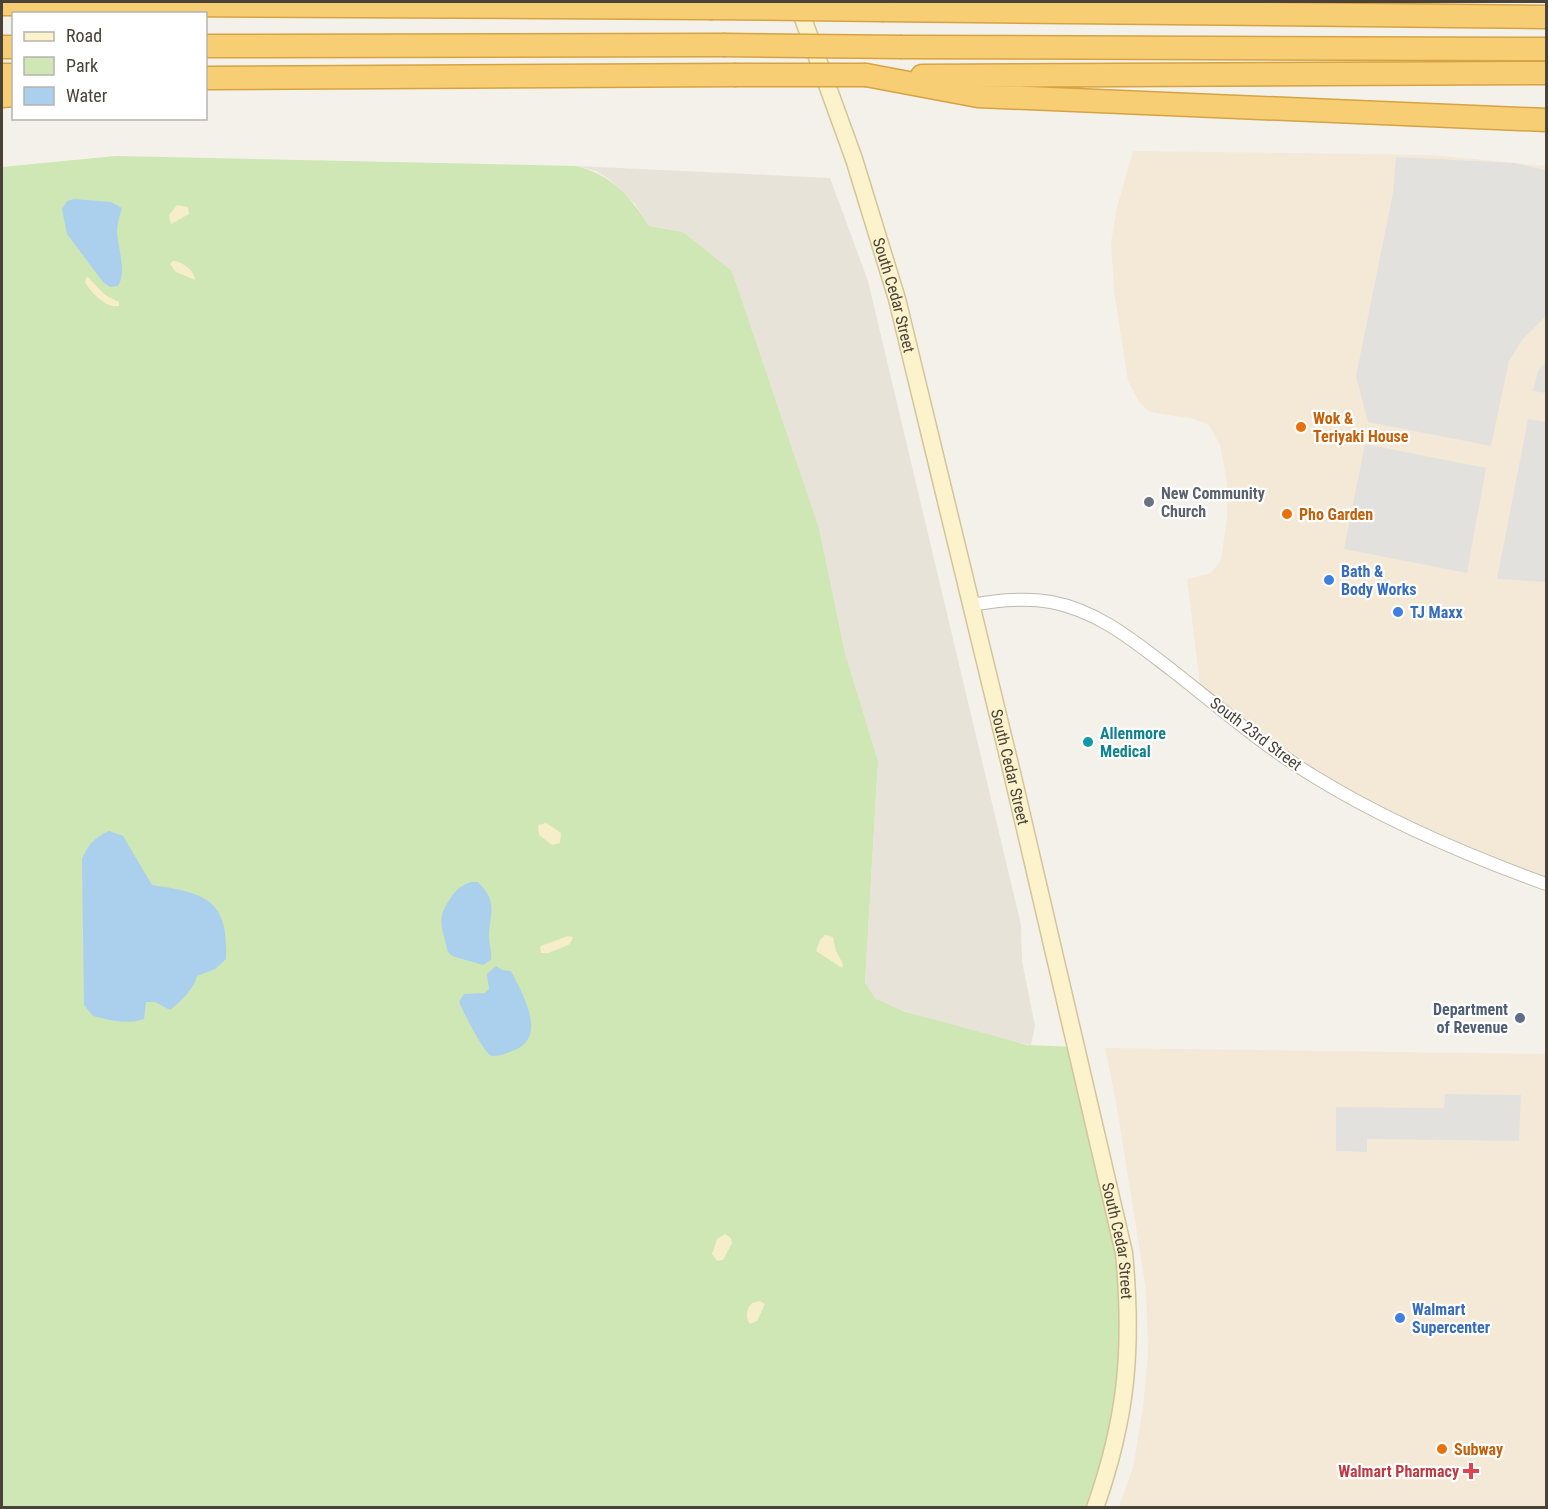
<svg xmlns="http://www.w3.org/2000/svg" width="1548" height="1509" font-family="'Roboto Condensed',sans-serif">
<rect width="100%" height="100%" fill="#f4f1ea"/>
<path fill="#e8e3d9" d="M577,166L830,178L868,281L1021,925L1022,961L1035,1026L1031,1045L986,1036L885,1005L876,999L865,984L878,761L845,653L819,528L732,271L683,232L649,226L635,204L609,179L596,171Z"/>
<path fill="#f4e9d7" d="M1133,151L1432,155L1546,166V884L1356,802L1201,693L1187,579L1211,573L1221,560L1227,517V483L1220,445L1209,425L1194,419L1150,412L1139,402L1128,381L1114,291L1111,242L1117,207Z
M1105,1048L1546,1054V1507H1119L1133,1468L1143,1407L1148,1355L1146,1290L1116,1102Z"/>
<path fill="#cfe6b5" d="M116,156L576,166C612,175 630,196 649,226L683,232L732,271L819,528L845,653L878,761L865,983L876,999L903,1011L1027,1045L1076,1047L1129,1325L1095,1507H2V167Z"/>
<path fill="#f6edc9" d="M177,205L188,207L189,214L171,224L169,215Z
M173,261C182,261 195,271 195,280L176,272L170,264Z
M87,276L105,295L119,302V306C107,309 91,293 85,282Z
M546,823L561,833L560,843L552,845L539,835L538,825Z
M825,935L833,937L836,951L843,964L842,968L816,951L820,940Z
M568,936L573,937L570,944L549,953H541L540,947L543,945Z
M725,1234L731,1238L732,1243L723,1260L717,1261L712,1254L717,1239Z
M760,1301L765,1304L757,1321L750,1324C745,1318 746,1308 752,1303Z"/>
<path fill="#e3e1de" d="M1396,157L1514,163L1546,170V316L1522,340L1509,361L1491,446L1368,422L1356,376L1393,193Z
M1546,361V393L1533,391L1538,371Z
M1528,419L1546,422V582L1497,579Z
M1365,444L1486,468L1467,573L1344,549Z
M1445,1094L1521,1095L1519,1141L1367,1139V1152L1336,1151V1107L1444,1108Z"/>
<path fill="#aad0ed" d="M74,199L111,202L122,208C119,217 117,224 117,232C118,249 127,271 118,286L110,287L103,282L67,234L62,209L67,201Z
M109,831L123,836L152,885C204,893 229,898 226,959L215,969L197,976C194,989 180,1002 170,1010L155,1002H146L144,1019C126,1025 110,1020 93,1016L84,1005L82,859C88,845 95,837 109,831Z
M471,882H478C498,902 490,911 489,936C489,944 492,952 491,960L483,965L452,956L448,952C442,926 435,919 452,896C457,889 462,885 471,882Z
M496,966L502,970L511,971C522,993 548,1036 515,1050C507,1053 500,1056 492,1056C484,1054 463,1011 459,1002L464,994L485,993L489,989L487,974Z"/>
<g fill="none" stroke-linecap="round" stroke-linejoin="round">
<g stroke="#bfb9ad" stroke-width="14">
<path id="street" d="M970,605C997,601 1023,597 1051,602C1099,611 1135,642 1173,671C1219,707 1265,747 1315,777C1388,822 1466,855 1546,884"/>
</g>
<g stroke="#d1c59c" stroke-width="19">
<g id="secondary">
<path id="s1" d="M797,2L854,159L897,299L1012,773L1124,1253C1133,1348 1127,1418 1095,1508"/>
</g>
</g>
<g stroke="#d6a342" stroke-width="25">
<path id="highway" d="M2,4L710,8
M884,10L1546,17
M206,46L723,45
M2,47H14
M902,47L1546,49
M2,75H14
M866,75L978,96L1546,120
M922,76L1546,73
M206,78L734,75
M2,96L14,95"/>
</g>
<use href="#street" stroke="#fff" stroke-width="12"/>
<use href="#secondary" stroke="#fcf2cc" stroke-width="16"/>
<use href="#highway" stroke="#f7ce73" stroke-width="22"/>
<g stroke="#d6a342" stroke-width="25" stroke-linecap="butt">
<path id="highway-bridge" d="M710,8L884,10
M723,45L902,47
M734,75H866"/>
</g>
<use href="#highway-bridge" stroke="#f7ce73" stroke-width="22"/>
</g>
<g fill="#e8710a" stroke="#fff" stroke-width="2">
<circle cx="1301" cy="427" r="6"/>
<circle cx="1287" cy="514" r="6"/>
<circle cx="1442" cy="1449" r="6"/>
</g>
<circle fill="#6b7280" stroke="#fff" stroke-width="2" cx="1149" cy="502" r="6"/>
<g fill="#3f7fe0" stroke="#fff" stroke-width="2">
<circle cx="1329" cy="580" r="6"/>
<circle cx="1398" cy="612" r="6"/>
<circle cx="1400" cy="1318" r="6"/>
</g>
<circle fill="#0f9aa8" stroke="#fff" stroke-width="2" cx="1088" cy="742" r="6"/>
<circle fill="#5c6f8a" stroke="#fff" stroke-width="2" cx="1520" cy="1018" r="6"/>
<path fill="#e0444e" stroke="#fff" stroke-width="2" d="M1468 1462h6v6h6v6h-6v6h-6v-6h-6v-6h6z"/>
<g text-anchor="middle" dominant-baseline="central" stroke-width="4.5" stroke-linejoin="round" paint-order="stroke">
<g font-size="16" fill="#484238" stroke="#fff">
<text stroke="none"><textPath href="#s1" startOffset="309">South Cedar Street</textPath></text>
<text transform="translate(1256 734) rotate(37)">South 23rd Street</text>
<text stroke="none"><textPath href="#s1" startOffset="795">South Cedar Street</textPath></text>
<text stroke="none"><textPath href="#s1" startOffset="1281">South Cedar Street</textPath></text>
</g>
<g font-size="16" font-weight="bold" fill="#c56008" stroke="#fff" text-anchor="start">
<text x="1313" y="418">Wok &amp;<tspan x="1313" dy="18">Teriyaki House</tspan></text>
<text x="1299" y="514">Pho Garden</text>
<text x="1454" y="1449">Subway</text>
</g>
<g font-size="16" font-weight="bold" fill="#5b616d" stroke="#fff" text-anchor="start">
<text x="1161" y="493">New Community<tspan x="1161" dy="18">Church</tspan></text>
</g>
<g font-size="16" font-weight="bold" fill="#366cbe" stroke="#fff" text-anchor="start">
<text x="1341" y="571">Bath &amp;<tspan x="1341" dy="18">Body Works</tspan></text>
<text x="1410" y="612">TJ Maxx</text>
<text x="1412" y="1309">Walmart<tspan x="1412" dy="18">Supercenter</tspan></text>
</g>
<g font-size="16" font-weight="bold" fill="#0d838f" stroke="#fff" text-anchor="start">
<text x="1100" y="733">Allenmore<tspan x="1100" dy="18">Medical</tspan></text>
</g>
<g font-size="16" font-weight="bold" fill="#4e5e75" stroke="#fff" text-anchor="end">
<text x="1508" y="1009">Department<tspan x="1508" dy="18">of Revenue</tspan></text>
</g>
<g font-size="16" font-weight="bold" fill="#be3a42" stroke="#fff" text-anchor="end">
<text x="1459" y="1471">Walmart Pharmacy</text>
</g>
</g>
<rect width="1548" height="1509" fill="none" stroke="#484238" stroke-width="6"/>
<rect x="12" y="12" width="195" height="108" fill="#ffffff" stroke="#b6b3af" stroke-width="1.5"/>
<rect x="24" y="32" width="30" height="9" fill="#fcf2cc" stroke="#b6b3af" stroke-width="1.5"/>
<text x="66" y="42" font-size="18" fill="#484238">Road</text>
<rect x="24" y="57" width="30" height="18" fill="#cfe6b5" stroke="#b6b3af" stroke-width="1.5"/>
<text x="66" y="72" font-size="18" fill="#484238">Park</text>
<rect x="24" y="87" width="30" height="18" fill="#aad0ed" stroke="#b6b3af" stroke-width="1.5"/>
<text x="66" y="102" font-size="18" fill="#484238">Water</text>
</svg>
